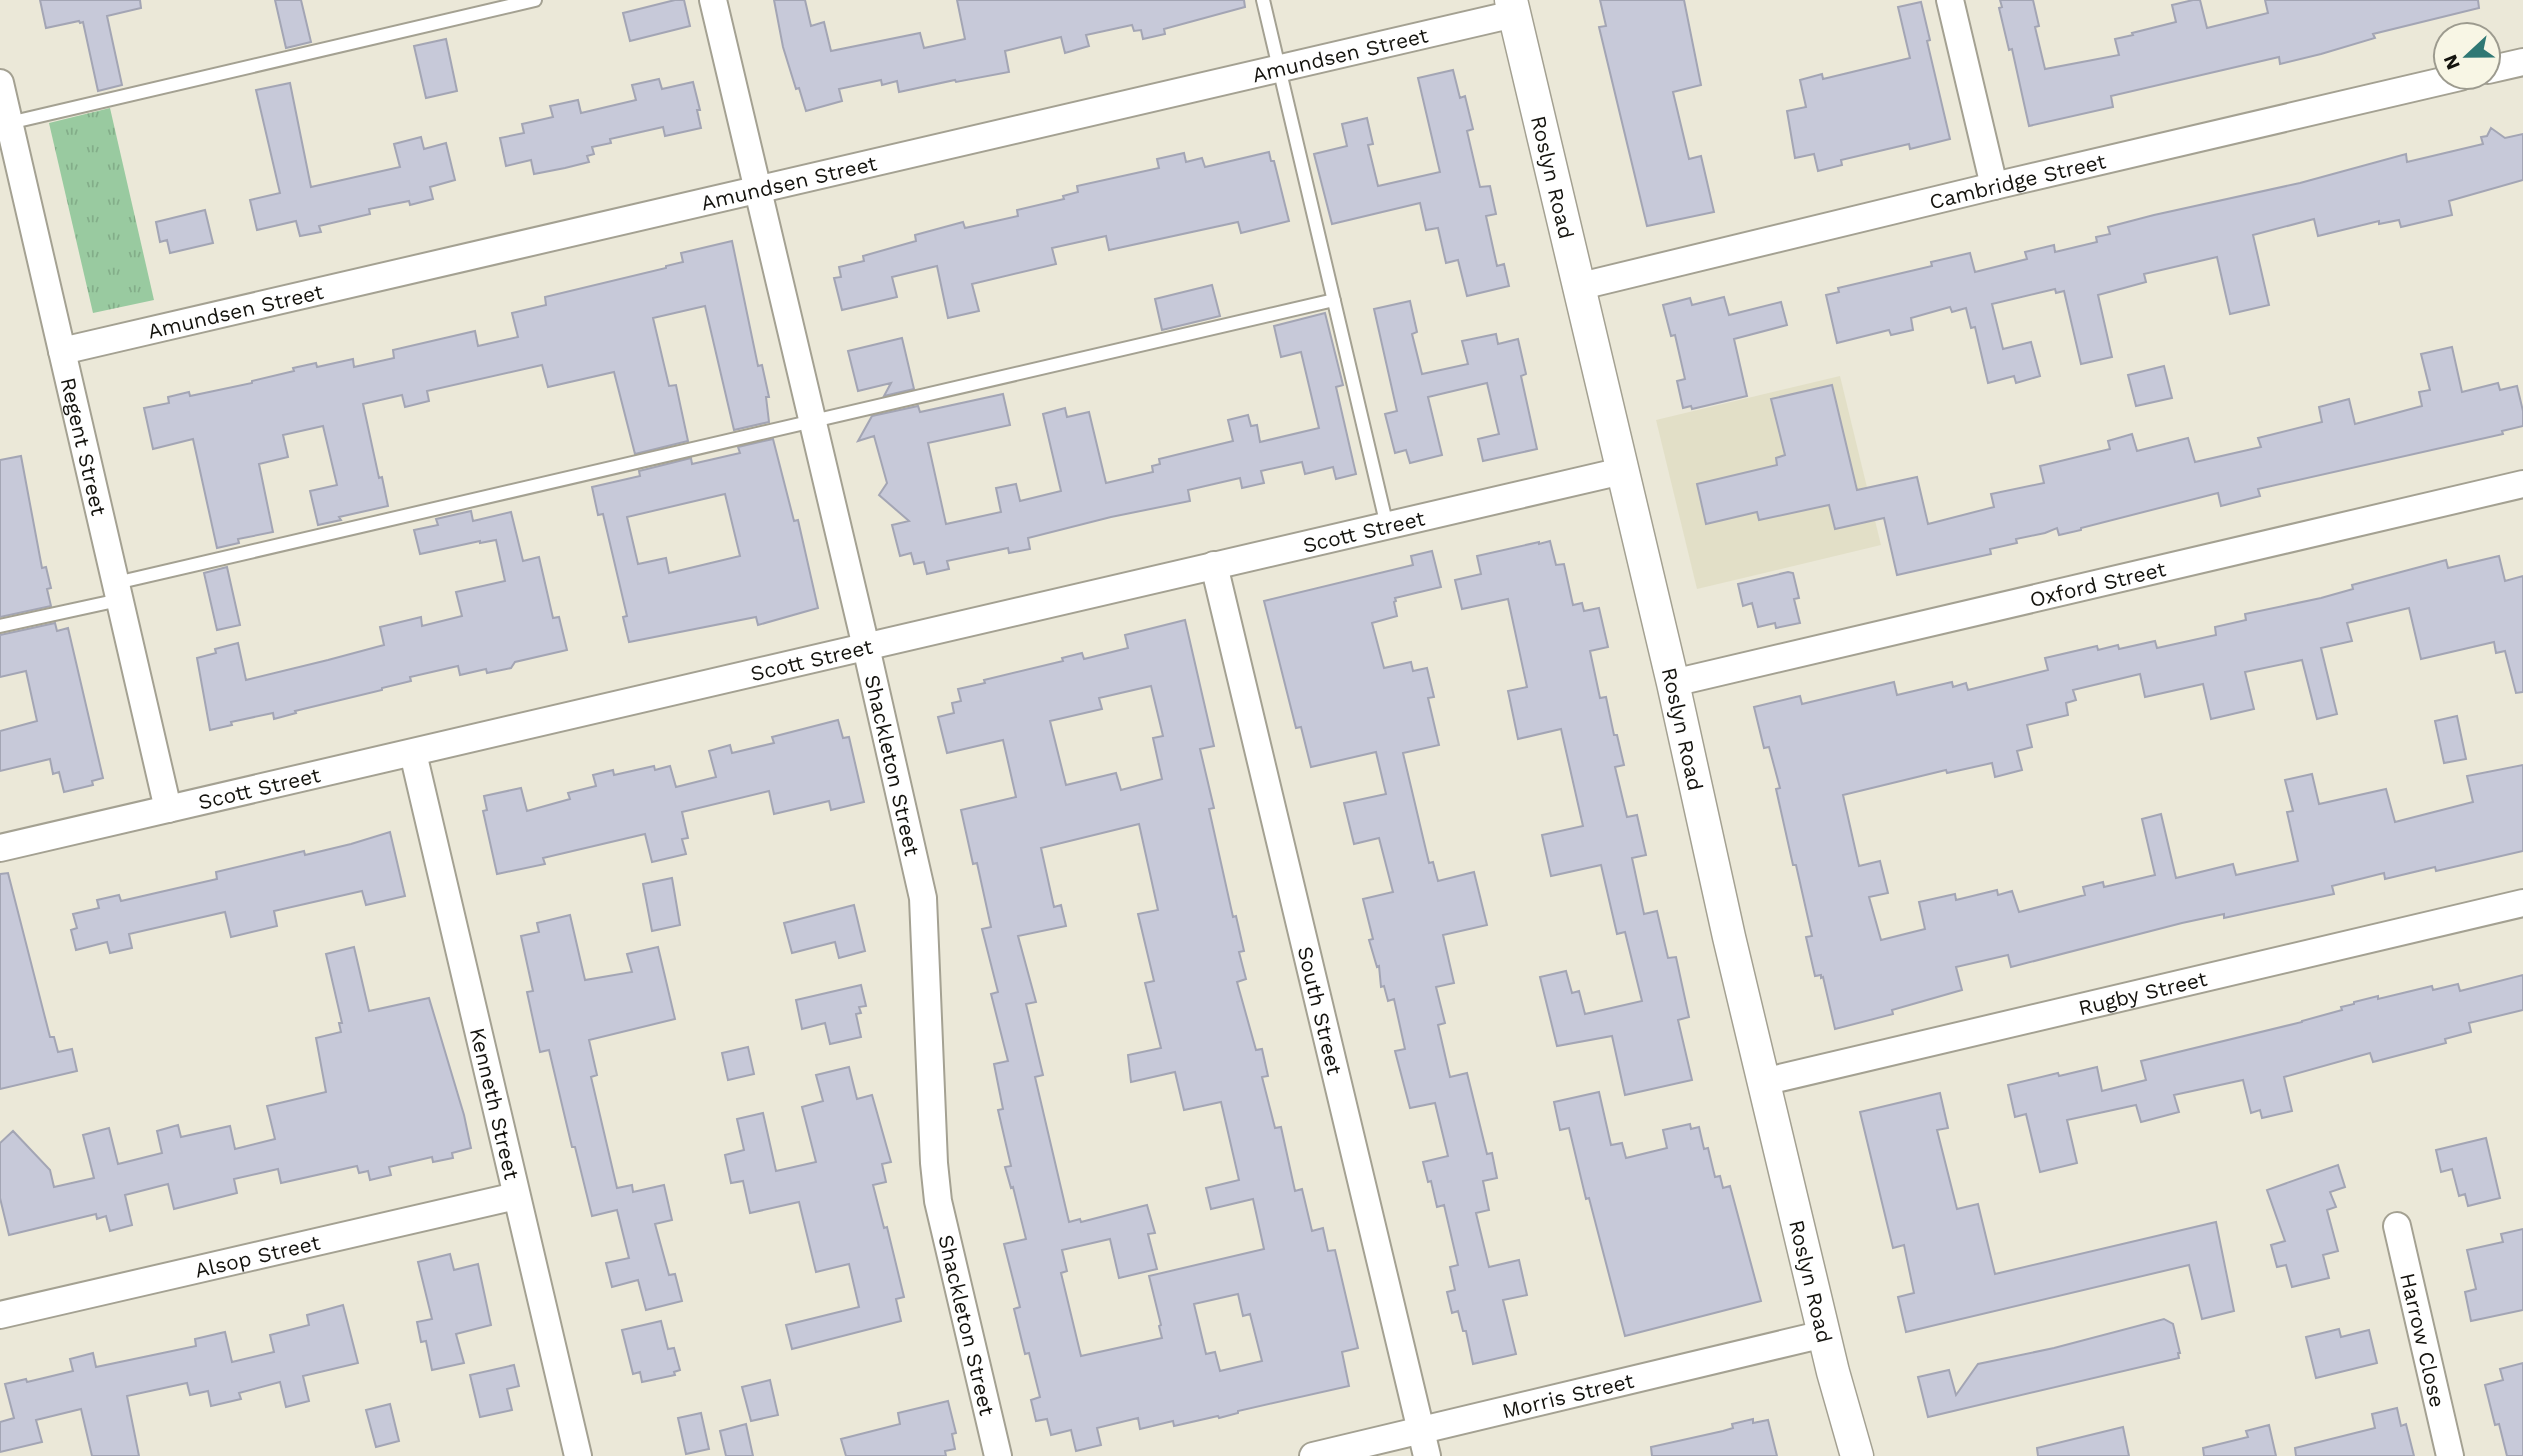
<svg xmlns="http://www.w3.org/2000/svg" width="2523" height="1456" font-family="'Work Sans',sans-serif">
<defs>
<pattern id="park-tufts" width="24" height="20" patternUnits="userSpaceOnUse" patternTransform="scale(1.75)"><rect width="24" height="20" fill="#99caa0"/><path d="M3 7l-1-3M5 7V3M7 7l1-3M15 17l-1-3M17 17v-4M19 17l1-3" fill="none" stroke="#83ad89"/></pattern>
</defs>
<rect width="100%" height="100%" fill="#ebe8d8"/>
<path fill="#e2dfc7" d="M1840,376L1881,545L1697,589L1656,420Z"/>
<path fill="url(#park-tufts)" d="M110,108L154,300L93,313L49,123Z"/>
<path fill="#c7c9d9" stroke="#a3a5b4" stroke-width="2" fill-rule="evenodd" d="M40,0H140L141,8L107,16L122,85L98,91L83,22L80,23L79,21L46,28Z
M275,0H301L311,42L286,48Z
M675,0H684L690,26L630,41L623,13Z
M774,0H805L811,26L824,22L831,51L920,33L924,48L965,39L957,0H1244L1245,7L1164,29L1165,34L1143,39L1141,30L1134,31L1132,25L1086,35L1089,46L1065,53L1061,37L1005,51L1009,72L956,82L955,80L899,92L897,81L882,85L881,80L839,89L842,101L806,111L799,88L796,89L783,47Z
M1600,0H1684L1701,85L1673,92L1689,159L1701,156L1714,212L1647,226L1599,27L1606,26Z
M2000,0H2033L2039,26L2035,27L2045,69L2119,55L2115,39L2133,35L2132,33L2176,22L2172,5L2193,0H2200L2207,28L2268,13L2265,0H2478L2479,8L2373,34L2375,38L2321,54L2280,64L2279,57L2111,96L2113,107L2029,126L2012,49L2009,50L1999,8L2002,7Z
M1921,2L1930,40L1927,41L1950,139L1910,149L1909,144L1841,160L1842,165L1818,171L1814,154L1795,158L1787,111L1806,107L1800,80L1822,74L1823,79L1910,58L1898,7Z
M446,39L457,91L426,98L414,46Z
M1453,70L1460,98L1465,96L1473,129L1467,131L1480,187L1490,186L1496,214L1486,216L1497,266L1504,264L1509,286L1467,296L1458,260L1446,263L1438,228L1426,230L1420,203L1332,224L1314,154L1347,146L1342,124L1367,118L1373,144L1368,145L1378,186L1440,172L1418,78Z
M659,79L662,89L693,82L700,110H697L701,128L665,136L663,127L610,139L611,143L592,147L594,154L587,156L589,162L565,168L534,174L531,160L506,166L500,138L524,133L522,124L553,117L550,106L578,100L581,113L636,100L632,85Z
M290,83L311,187L400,167L394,144L421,137L424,149L446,143L455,180L430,187L433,199L410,205L409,201L369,209L370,214L319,226L321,232L300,236L296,221L257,230L250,200L280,193L256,90Z
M2491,128L2505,138L2523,134V180L2449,201L2452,215L2401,227L2399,220L2379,224V221L2318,236L2314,219L2253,235L2269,305L2230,314L2217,257L2144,274L2146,282L2098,295L2112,357L2081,364L2064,291L2056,293L2055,289L1992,304L2003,349L2031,342L2040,376L2016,383L2014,376L1988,383L1975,327L1971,328L1966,308L1952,312L1950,307L1911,318L1913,330L1891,335L1889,330L1837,343L1826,295L1839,292L1838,288L1932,266L1931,262L1970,253L1975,272L2027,259L2025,252L2054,245L2055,252L2097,242L2096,237L2110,234L2108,227L2154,215L2300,183L2406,154L2407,162L2483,144L2481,137L2487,136Z
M1269,152L1271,161H1274L1289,221L1241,233L1238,222L1109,250L1106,236L1052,248L1056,264L972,284L979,311L948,318L937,266L892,277L897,297L842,310L834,278L841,277L839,267L864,261L863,256L916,241L915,235L963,222L965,228L1018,216L1017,210L1064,199L1063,196L1078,192L1077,186L1159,168L1157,159L1184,153L1186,162L1202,158L1205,167Z
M205,210L213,243L170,253L167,240L160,242L156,222Z
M732,241L758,366L762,365L769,397H766L769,422L734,430L705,306L653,318L669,386L676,385L688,441L635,454L614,372L548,387L542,365L427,391L429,401L405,407L402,395L363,404L379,478L382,477L388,506L339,517L341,520L318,525L310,491L337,485L323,426L283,435L288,457L259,464L273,532L238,539L239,543L217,548L193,439L153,449L144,408L169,403L168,397L189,392L190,396L252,383V381L294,371L293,368L316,363L317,367L353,359L354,367L394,358L393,350L475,331L478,346L518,337L512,313L546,305L545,297L666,268V266L683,262L681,253Z
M1212,285L1220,316L1162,330L1155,299Z
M1724,297L1729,315L1781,302L1787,325L1734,339L1747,396L1692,409L1691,406L1683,408L1677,381L1685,379L1675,335L1671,336L1663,305L1690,298L1692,305Z
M1410,301L1417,332L1412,334L1422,374L1468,364L1462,341L1496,334L1498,344L1518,339L1526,374L1521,376L1537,449L1483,461L1478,439L1499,434L1487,383L1428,397L1442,455L1410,463L1406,450L1395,453L1385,414L1397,411L1374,309Z
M1325,313L1343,385L1336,387L1356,474L1336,479L1333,467L1305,474L1302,462L1261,471L1264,483L1242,488L1240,478L1188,490L1190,501L1111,517L1028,538L1030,549L1009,553L1008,548L947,561L949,569L927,574L924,562L914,564L911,553L900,556L892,525L909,521L879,495L887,483L874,436L858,441L872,416L918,406L920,412L1003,394L1010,425L928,443L946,524L1001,512L996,488L1016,484L1020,501L1061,491L1043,414L1065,408L1067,417L1089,412L1106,483L1153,472L1152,466L1160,464L1159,459L1233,441L1228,420L1248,415L1251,426L1257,425L1260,442L1319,428L1301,352L1281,357L1274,326Z
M902,338L914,389L884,396L891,383L858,391L848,351Z
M2452,347L2462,392L2498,383L2500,390L2517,386L2523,411V426L2502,431L2503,434L2258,489L2260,496L2221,506L2218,493L2081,528V530L2059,535L2057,528L2045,533L2016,539L2017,543L1990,549L1991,554L1897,575L1884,518L1835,529L1829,505L1759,520L1757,512L1706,524L1697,484L1777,465L1776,458L1785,455L1771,399L1832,385L1857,490L1917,477L1928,524L1994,507L1991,494L2044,483L2040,466L2110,449L2108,441L2132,434L2137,451L2188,438L2195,462L2261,447L2258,438L2322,422L2319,407L2349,399L2355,424L2422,406L2419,392L2430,390L2421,354Z
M2164,366L2172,398L2136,406L2128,375Z
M773,439L794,521L798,520L818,608L758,625L756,617L629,642L623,617L627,616L603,514L598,515L592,487L640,476L639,471L691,458L692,464L740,453L738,447ZM725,494L740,556L669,573L666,558L638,564L627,517Z
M21,456L42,568L46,567L51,588L47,589L51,606L0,617V460Z
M471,511L473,521L511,512L523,561L539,557L553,618L559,617L567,650L515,662L511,668L487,673L486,669L460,675L458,666L410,677L411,681L382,688V690L295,711L296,713L274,719L273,713L231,722L232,725L210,730L197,658L216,653L215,649L238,643L246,680L328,660L384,645L380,627L421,617L422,626L462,616L456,592L505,581L496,540L480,543V541L420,554L414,530L438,525L436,519Z
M1550,541L1556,565L1564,564L1573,605L1582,603L1584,611L1599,608L1608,647L1590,651L1600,698L1606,697L1614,735H1617L1624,765L1615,767L1627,817L1637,815L1646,855L1632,858L1644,914L1657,911L1668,958L1676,957L1689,1017L1678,1020L1692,1080L1625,1095L1612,1036L1557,1046L1540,977L1566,971L1572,993L1579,991L1585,1014L1642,1001L1625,932L1617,934L1601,865L1551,876L1542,835L1583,826L1561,729L1518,739L1508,691L1527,687L1508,599L1462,609L1455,580L1481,574L1477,556L1539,542V544Z
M1432,551L1441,587L1395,598L1396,601L1394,602L1397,616L1372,623L1384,668L1411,662L1413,671L1427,668L1434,697L1428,698L1439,745L1403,753L1429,863L1433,862L1438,881L1474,872L1487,925L1443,935L1454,983L1436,987L1445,1023L1438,1025L1450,1077L1467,1073L1487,1154L1492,1153L1497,1178L1483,1181L1489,1210L1476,1213L1489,1267L1519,1260L1527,1295L1503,1300L1516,1354L1473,1364L1466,1331H1463L1458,1311L1452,1313L1447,1292L1455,1290L1450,1267L1458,1265L1444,1205L1437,1207L1431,1181L1428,1182L1423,1162L1448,1156L1435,1103L1410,1108L1395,1051L1405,1049L1394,999L1388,1001L1384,986L1381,987L1379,966L1377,967L1369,940L1373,939L1363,899L1393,892L1379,838L1354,844L1344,803L1386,794L1376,752L1311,767L1301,727L1296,728L1264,601L1413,565L1411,556Z
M2499,556L2505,581L2523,576V692L2516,693L2505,651L2496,653L2494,642L2421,659L2409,608L2347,623L2352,641L2321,648L2337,714L2317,719L2302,660L2245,672L2254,709L2211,719L2203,684L2145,697L2140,674L2073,690L2076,700L2066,703L2068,715L2027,725L2032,747L2017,751L2022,770L1995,777L1992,763L1947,773L1946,770L1843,795L1859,866L1880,861L1888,893L1869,897L1881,940L1925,929L1919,902L1955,894L1956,900L1997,890L1998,895L2012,891L2019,912L2085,895L2083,887L2103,882L2104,887L2155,875L2142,819L2161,814L2176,878L2233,864L2236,875L2298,861L2287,812L2293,811L2285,780L2312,774L2319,804L2386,789L2395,822L2473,802L2467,776L2523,765V851L2436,871L2435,867L2385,879L2384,873L2332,886L2334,894L2224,918V914L2182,923L2011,967L2008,955L1956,967L1962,990L1892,1010L1893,1014L1835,1029L1823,977L1821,978V975L1815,976L1806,937L1812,936L1796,865H1793L1776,789L1780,788L1769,747L1764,748L1754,707L1800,696L1802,704L1894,682L1897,695L1952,682L1953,687L1966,683L1968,690L2048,670L2045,658L2097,646L2098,650L2118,645L2119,649L2155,641L2157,648L2216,635L2215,627L2246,620L2245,614L2321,598L2353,589L2352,585L2446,560L2448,568Z
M227,567L240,625L217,630L204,573Z
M1788,572L1793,573L1799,598L1794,599L1800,623L1776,628L1775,623L1758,627L1752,603L1743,606L1738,584Z
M1185,620L1214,746L1200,749L1214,808L1209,809L1233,917L1236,916L1244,951L1239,952L1246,979L1237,982L1256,1050L1262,1049L1268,1076L1262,1077L1275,1128L1281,1127L1295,1191L1302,1189L1312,1231L1323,1228L1328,1251L1335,1250L1358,1348L1342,1352L1349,1386L1238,1411V1413L1219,1418L1218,1416L1174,1426L1173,1421L1140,1429L1138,1418L1097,1428L1101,1445L1076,1451L1071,1430L1051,1435L1047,1419L1036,1421L1031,1400L1040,1397L1029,1353L1025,1354L1014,1309L1020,1307L1004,1244L1026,1239L1013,1187L1011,1188L1005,1167L1011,1166L998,1110L1003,1109L994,1064L1008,1061L991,994L998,992L982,929L991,927L977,863L973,864L961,810L1016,797L1003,740L947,753L938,717L954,713L952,703L961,701L958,689L985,683L984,680L1063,661L1062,658L1082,653L1084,659L1128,648L1125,635ZM1151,686L1163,736L1153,738L1162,779L1121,790L1116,773L1066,785L1050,721L1102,709L1099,698ZM1139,824L1158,910L1138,914L1154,981L1145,983L1161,1048L1128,1055L1131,1082L1175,1072L1184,1110L1221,1102L1239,1180L1206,1188L1211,1209L1253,1199L1264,1249L1149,1276L1161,1325L1159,1326L1162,1338L1081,1356L1061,1273L1067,1271L1062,1250L1110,1239L1119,1278L1157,1269L1148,1234L1155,1233L1147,1205L1081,1222L1080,1219L1069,1222L1035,1077L1043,1075L1026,1004L1036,1002L1018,936L1066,926L1061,905L1054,907L1041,848ZM1238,1294L1243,1316L1250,1314L1262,1361L1220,1371L1215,1352L1206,1354L1194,1304Z
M55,623L57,631L68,628L103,778L92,781L93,785L64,792L59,772L53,774L50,759L0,771V731L37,721L26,671L0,677V635Z
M2457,716L2466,759L2444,763L2435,721Z
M838,720L843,738L849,737L864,802L831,810L829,801L774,814L769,791L682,812L688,838L682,839L686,854L652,862L645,834L543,858L545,864L497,874L483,811L487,810L484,796L521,788L527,811L570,799L568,793L596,786L593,775L613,770L614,775L654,766L655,770L670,766L676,787L716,777L709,751L730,745L732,753L774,743L772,737Z
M390,832L405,896L366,905L362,891L274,911L277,926L231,937L225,912L129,934L132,948L110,953L107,942L76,950L71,930L77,928L73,914L99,908L97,900L119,895L121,901L217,879L216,872L304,851L305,855L351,844Z
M8,873L50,1037H54L58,1052L72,1049L77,1071L0,1089V874Z
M672,878L680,925L652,931L643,884Z
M854,905L865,951L839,958L835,942L792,953L784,923Z
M570,915L585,980L632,972L627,954L658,947L675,1019L589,1040L597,1075L591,1077L617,1188L632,1185L633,1192L664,1185L672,1220L655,1224L669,1275L675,1274L682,1301L646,1310L638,1280L612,1287L606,1263L629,1258L617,1210L592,1216L575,1147H572L549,1050L540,1052L527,992L533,991L521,936L539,932L537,923Z
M354,947L369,1011L429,998L464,1115L471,1148L452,1153L453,1158L433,1162L432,1157L389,1167L391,1175L370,1180L368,1171L359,1173L357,1166L281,1183L278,1169L234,1179L237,1193L174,1209L168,1184L125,1195L132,1225L110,1231L106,1216L97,1219L96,1214L9,1235L0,1198V1143L13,1131L50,1170L54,1187L94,1178L83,1135L109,1128L118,1164L162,1153L157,1131L178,1125L181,1137L230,1126L235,1149L275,1139L267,1106L326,1092L316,1038L341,1032L339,1023H342L326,954Z
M2523,975V1010L2469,1023L2471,1032L2445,1039L2446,1043L2373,1062L2370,1053L2284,1077L2292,1111L2262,1118L2260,1110L2251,1113L2243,1080L2174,1095L2179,1112L2141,1122L2136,1105L2067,1120L2077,1163L2040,1172L2026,1114L2015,1117L2008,1085L2058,1073L2059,1076L2097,1067L2102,1091L2146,1080L2141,1061L2302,1022V1021L2342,1010L2341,1007L2354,1004V1002L2378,996V999L2432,986L2433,990L2458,984L2460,991Z
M861,985L866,1006L859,1007L861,1013L856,1014L861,1037L830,1044L825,1023L802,1029L796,1000Z
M748,1047L754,1074L728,1080L722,1053Z
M849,1067L857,1099L872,1095L891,1162L882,1164L886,1182L873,1185L884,1228L887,1227L904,1297L896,1299L901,1321L792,1349L786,1325L859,1307L849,1264L816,1272L799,1202L750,1213L743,1181L731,1183L725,1155L744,1150L737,1119L763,1113L776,1171L816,1162L802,1107L823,1101L816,1075Z
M1599,1092L1611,1145L1622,1143L1626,1158L1667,1148L1663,1130L1690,1124L1691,1129L1699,1127L1704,1149L1708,1148L1715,1177L1720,1176L1723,1188L1730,1186L1761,1301L1625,1336L1589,1198L1586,1199L1569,1128L1560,1130L1554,1102Z
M1940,1093L1948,1128L1937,1130L1957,1209L1978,1204L1995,1274L2216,1222L2234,1311L2202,1319L2189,1265L1906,1332L1898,1297L1914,1293L1904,1245L1893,1248L1860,1112Z
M2486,1138L2500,1198L2468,1206L2465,1194L2459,1196L2452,1169L2441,1172L2436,1150Z
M2338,1165L2345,1187L2330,1192L2336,1207L2327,1210L2338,1251L2323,1255L2329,1278L2292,1287L2286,1265L2277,1267L2271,1245L2285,1241L2267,1190Z
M2523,1229V1310L2471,1321L2465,1292L2476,1289L2467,1250L2503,1242L2501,1234Z
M450,1254L454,1270L478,1264L491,1325L456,1334L464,1363L432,1370L426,1341L421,1342L417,1322L432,1319L418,1262Z
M343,1305L358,1363L303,1376L309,1401L286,1407L280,1382L239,1393L241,1399L211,1406L208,1391L190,1395L187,1383L127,1396L139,1456H92L81,1409L36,1420L42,1442L0,1452V1422L14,1418L5,1384L26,1379L27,1382L73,1371L70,1359L93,1353L96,1367L196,1346L195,1339L225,1332L232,1362L274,1352L270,1335L309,1325L307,1315Z
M2164,1319L2173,1324L2180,1353H2178L2179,1358L1928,1417L1918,1377L1949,1370L1956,1395L1978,1364L2054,1348Z
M661,1321L668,1349L674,1348L680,1370L674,1372L675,1375L642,1382L640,1372L633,1374L622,1330Z
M2339,1329L2341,1337L2369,1330L2377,1363L2316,1378L2306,1337Z
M2523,1363V1456H2507L2499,1424L2495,1425L2485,1385L2503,1380L2500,1369Z
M514,1365L519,1386L507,1389L512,1410L480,1417L470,1375Z
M770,1380L778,1415L751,1421L742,1387Z
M948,1401L956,1433L952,1434L955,1449L945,1451L946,1456H846L841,1439L900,1424L898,1413Z
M390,1404L399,1441L376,1447L366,1410Z
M2397,1408L2401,1426L2406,1424L2414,1456H2296L2295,1448L2375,1428L2372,1414Z
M701,1413L709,1449L686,1454L678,1418Z
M1753,1419V1423L1768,1420L1777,1456H1652L1651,1447L1723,1431L1733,1428L1732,1424Z
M746,1424L753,1456H726L720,1431Z
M2269,1425L2276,1456H2204L2203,1448L2248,1437L2246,1431Z
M2123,1427L2129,1456H2038L2037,1448Z"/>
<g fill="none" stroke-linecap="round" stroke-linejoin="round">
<g stroke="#a4a192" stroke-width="16">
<path id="service" d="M1263,0L1387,526
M9,123L535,0
M116,583L1334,300
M0,626L119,600"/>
</g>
<g stroke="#a4a192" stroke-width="30">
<g id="minor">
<path id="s1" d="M713,0L866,647L923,898L934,1163L938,1201L998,1456"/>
<path d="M1950,0L1994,186"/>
<path d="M2488,70L2523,62"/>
<path id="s2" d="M0,83L168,809"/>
<path id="s3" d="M1577,287L1994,186L2460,77"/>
<path id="s4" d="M62,351L1514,14"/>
<path id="s5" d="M1214,565L1427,1456"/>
<path id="s6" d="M1673,683L2523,484"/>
<path id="s7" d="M413,753L578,1456"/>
<path id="s8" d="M0,848L1622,471"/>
<path id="s9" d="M1763,1082L2523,903"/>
<path id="s10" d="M2397,1226L2450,1456"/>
<path id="s11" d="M0,1315L516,1196"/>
<path id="s12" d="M1313,1456L1824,1334"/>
</g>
</g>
<g stroke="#a4a192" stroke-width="35">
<g id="tertiary">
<path id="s13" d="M1511,0L1673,683L1729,937L1833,1372L1857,1456"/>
</g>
</g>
<use href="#service" stroke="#fff" stroke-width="12"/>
<use href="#minor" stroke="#fff" stroke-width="26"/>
<use href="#tertiary" stroke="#fff" stroke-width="32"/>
</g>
<g text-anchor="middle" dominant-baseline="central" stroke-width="5" stroke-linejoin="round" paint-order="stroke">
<g font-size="21" fill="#14130e" stroke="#f8f6e5">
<text stroke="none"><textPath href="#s4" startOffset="1312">Amundsen Street</textPath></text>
<text stroke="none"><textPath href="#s13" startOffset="182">Roslyn Road</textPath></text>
<text stroke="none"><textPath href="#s3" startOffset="453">Cambridge Street</textPath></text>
<text stroke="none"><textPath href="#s4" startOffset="746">Amundsen Street</textPath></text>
<text stroke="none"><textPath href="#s4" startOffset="178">Amundsen Street</textPath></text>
<text stroke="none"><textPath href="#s2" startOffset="373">Regent Street</textPath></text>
<text stroke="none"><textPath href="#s8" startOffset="1400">Scott Street</textPath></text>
<text stroke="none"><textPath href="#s6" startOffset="436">Oxford Street</textPath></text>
<text stroke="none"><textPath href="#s8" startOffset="833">Scott Street</textPath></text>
<text stroke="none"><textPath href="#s13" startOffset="749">Roslyn Road</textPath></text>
<text stroke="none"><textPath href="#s1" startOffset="786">Shackleton Street</textPath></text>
<text stroke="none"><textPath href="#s8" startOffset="266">Scott Street</textPath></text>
<text stroke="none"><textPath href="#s9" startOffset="390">Rugby Street</textPath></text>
<text stroke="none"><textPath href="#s5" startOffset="458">South Street</textPath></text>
<text stroke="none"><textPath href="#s7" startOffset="360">Kenneth Street</textPath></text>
<text stroke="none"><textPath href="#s11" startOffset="264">Alsop Street</textPath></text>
<text stroke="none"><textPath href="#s13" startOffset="1316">Roslyn Road</textPath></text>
<text stroke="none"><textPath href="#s1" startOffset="1353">Shackleton Street</textPath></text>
<text stroke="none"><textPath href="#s10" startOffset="117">Harrow Close</textPath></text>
<text stroke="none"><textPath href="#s12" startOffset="262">Morris Street</textPath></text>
</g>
</g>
<g transform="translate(2467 56) rotate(248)"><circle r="33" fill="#f8f6e5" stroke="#9d9b8f" stroke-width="2"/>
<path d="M0-5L12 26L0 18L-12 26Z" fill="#2f7874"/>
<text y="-10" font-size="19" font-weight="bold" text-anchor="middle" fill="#14130e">N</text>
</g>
</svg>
